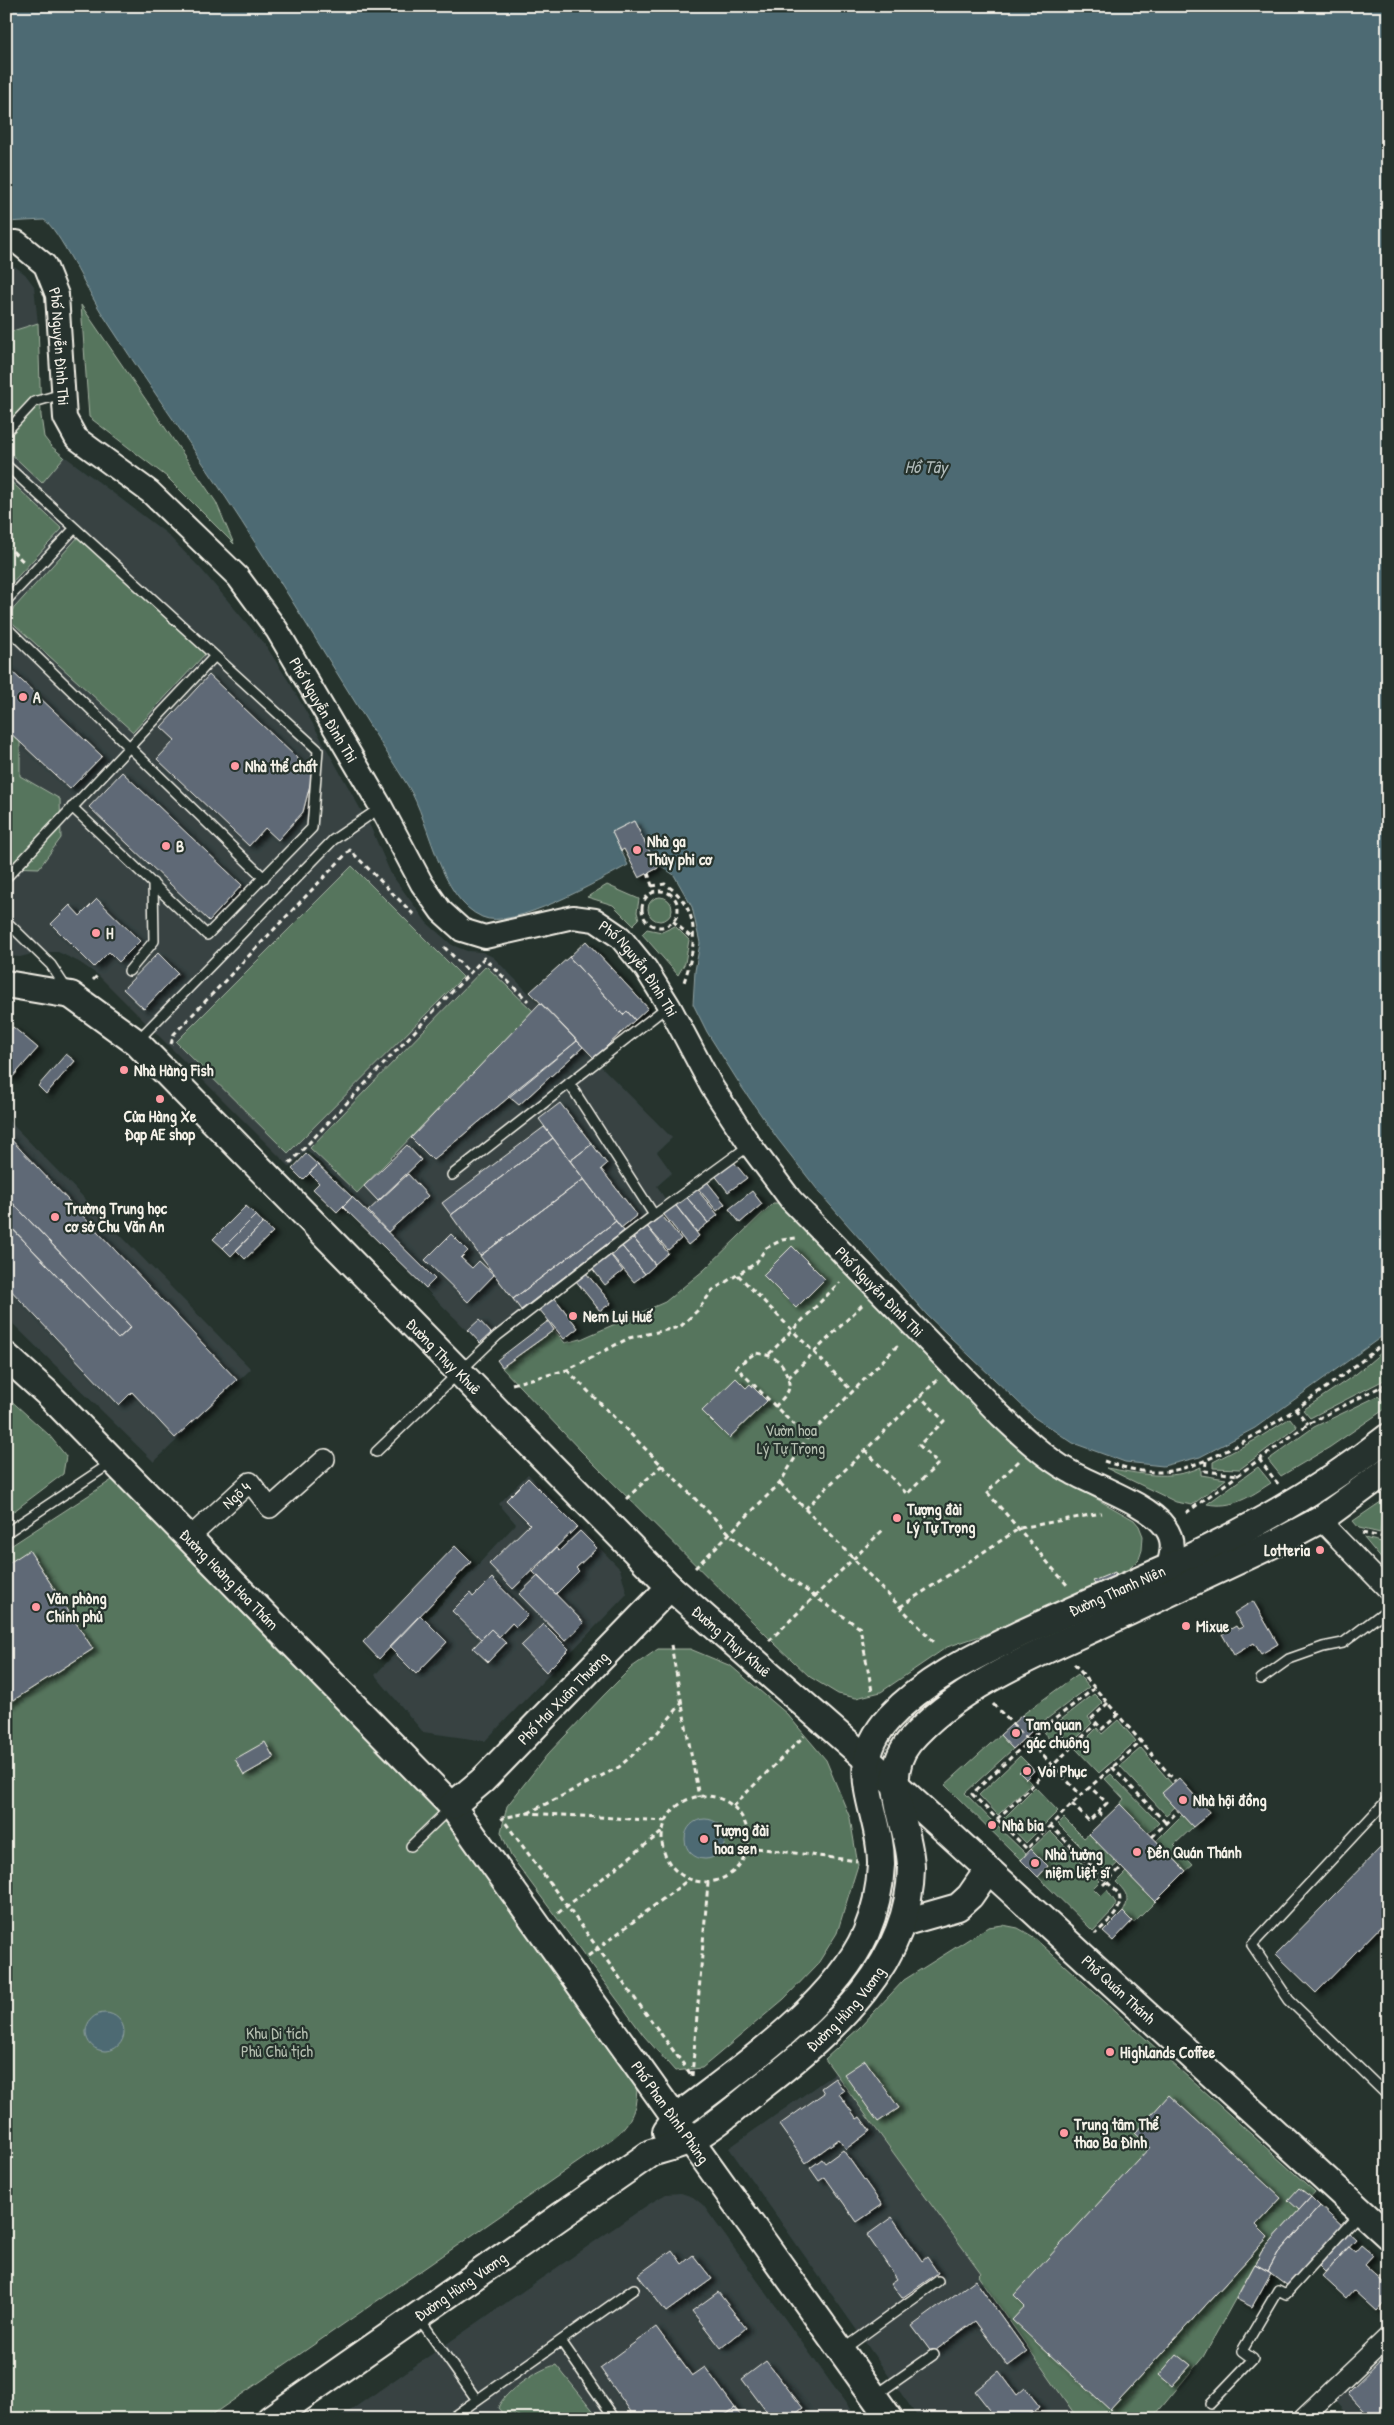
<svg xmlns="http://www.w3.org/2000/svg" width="1394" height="2425" font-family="'Patrick Hand',sans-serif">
<defs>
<filter id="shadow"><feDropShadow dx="5.5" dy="3" stdDeviation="2.5" flood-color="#0009"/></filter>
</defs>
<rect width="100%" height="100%" fill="#26332d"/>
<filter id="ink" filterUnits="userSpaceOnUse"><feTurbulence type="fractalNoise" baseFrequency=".02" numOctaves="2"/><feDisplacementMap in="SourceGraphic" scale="10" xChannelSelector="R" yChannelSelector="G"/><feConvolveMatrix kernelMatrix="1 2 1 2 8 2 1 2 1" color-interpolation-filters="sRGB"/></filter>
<g filter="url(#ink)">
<path fill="#374343" d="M6,265L14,266L25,274L34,286L38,324L41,416L44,437L51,446L166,533L201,569L266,646L291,685L371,828L391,874L427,923L452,945L467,951L482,952L493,957L672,1138L657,1152L672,1173L657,1186L665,1199L480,1343L343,1207L354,1196L307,1150L290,1167L98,975L79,962L58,952H40L20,957L6,956Z
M6,1118L251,1369L154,1462L6,1317Z
M528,1474L620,1569L627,1594L485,1741L423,1732L375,1675L516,1524L499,1504Z
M835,2073L981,2273L978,2277L1078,2419H919L729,2148Z
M681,2193L693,2197L703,2205L857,2419H338L649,2204L666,2194Z
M1388,2347V2419H1352L1334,2399Z"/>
<path fill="#56755d" stroke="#a5b3a2" d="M81,305L216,502L234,544L167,477L89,417Z
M38,323L41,416L44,437L51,446L64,457L42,483L6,449V333Z
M6,477L62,529L6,589Z
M79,536L206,653L133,732L6,617Z
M6,729L20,742V776L60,799L61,838L39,868L6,867Z
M352,866L463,977L288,1153L176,1042Z
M607,885L639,899L637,912L639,919L633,925L613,905L587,897Z
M648 909a12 12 0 1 1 24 0a12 12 0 1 1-24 0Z
M675,926L689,940L685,963L678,975L642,934L647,929L662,932Z
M486,966L533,1011L357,1193L310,1148Z
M773,1203H778L784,1207L1061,1479L1134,1520L1139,1526L1143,1536L1142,1550L1139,1559L1125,1573L1110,1582L983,1635L947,1647L881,1692L856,1698L838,1694L810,1677L775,1644L581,1451L502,1368L554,1330L565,1343L581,1339L665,1302L704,1270Z
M1388,1347V1378L1310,1418L1303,1410L1356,1374Z
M6,1396L49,1435L66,1456L63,1474L6,1517Z
M1378,1396L1388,1407L1330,1447L1281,1476L1268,1460L1314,1427Z
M1290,1418L1297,1427L1240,1469L1213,1468V1462L1257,1439Z
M1201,1467V1475L1226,1479L1192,1505L1176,1502L1106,1468C1139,1473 1169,1482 1201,1467Z
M1258,1467L1271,1483C1249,1497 1233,1509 1207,1504Z
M112,1480L438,1805L637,2082C637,2108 633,2121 613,2138L206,2419H6V1549Z
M1388,1497V1508L1382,1513L1380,1533L1359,1528L1353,1521Z
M1364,1538L1382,1542L1388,1548V1567Z
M658,1649H690L731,1666L787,1714L826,1760L850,1818L858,1865L837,1933L817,1965L784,1999L702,2068L675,2071L644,2036L511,1856L501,1832L507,1806L547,1755L604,1695L632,1667Z
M1078,1674L1089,1687L1035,1728L1022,1715Z
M1094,1694L1103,1703L1088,1717L1092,1723L1071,1744L1060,1733L1051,1741L1044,1733Z
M1118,1720L1136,1741L1099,1773L1076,1749L1097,1728L1102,1734Z
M1000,1735L1013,1749L965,1793L992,1821L988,1825L992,1829L996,1825L1026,1854L1021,1860L945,1785Z
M1141,1748L1172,1784L1163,1793L1175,1807L1166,1815L1120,1766Z
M1020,1756L1028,1764L1020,1772L1031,1783L998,1815L979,1795Z
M1111,1774L1159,1823L1148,1833L1120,1804L1124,1799L1105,1779Z
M1035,1787L1058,1811L1026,1843L1003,1819Z
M1182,1815L1193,1827L1174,1845L1193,1865L1186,1871L1156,1841Z
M1064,1818L1084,1838L1089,1834L1118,1863L1107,1873L1058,1824Z
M1050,1831L1100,1881L1093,1888L1101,1896L1107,1890L1116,1903L1114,1909L1093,1931L1038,1877L1048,1866L1031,1849Z
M1126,1872L1155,1902L1134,1923L1123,1912C1131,1898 1126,1892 1116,1882Z
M1003,1925L1018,1928L1032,1936L1315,2192L1262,2251L1203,2357L1152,2419H1078L978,2276L981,2273L825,2059L860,2027L904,1980L988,1927Z
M556,2365L600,2419H527L513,2414L504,2415L498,2408C503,2392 540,2368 556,2365Z"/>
<path fill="#4d6b73" stroke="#90a1a2" d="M6,6H1388V1332L1255,1428L1200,1457L1163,1466L1125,1462L1073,1443L1035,1418L927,1315L824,1198L777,1138L741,1086L707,1032L693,1004L695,971L700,943L692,907L674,875L654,861L634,821L612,832L628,865C600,880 512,931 482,917C439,898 431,824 408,786C344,686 283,584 217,484C179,427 138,370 101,312C90,295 57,226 44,220L6,222Z
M685 1839a20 20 0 1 1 40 0a20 20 0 1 1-40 0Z
M86 2032a19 19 0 1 1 38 0a19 19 0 1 1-38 0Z"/>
<path fill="#5e6976" stroke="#f4f1e8" filter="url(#shadow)" d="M6,666L102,756L70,789L6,729Z
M209,675L313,773L303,812L278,840L265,828L249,846L157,759L175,740L161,727Z
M122,772L242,885L209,921L89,807Z
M634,821L658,868L639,878L624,849L621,851L612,832Z
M97,899L140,941L119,962L109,952L94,967L51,924L70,905L80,916Z
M586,941L648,1008L635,1020L627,1011L623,1015L569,957Z
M158,953L178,973L144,1009L123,989Z
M569,957L623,1015L627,1011L635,1020L594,1058L530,992Z
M540,1003L577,1041L433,1160L411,1138Z
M13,1027L38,1048L11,1079L6,1075V1035Z
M577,1041L583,1047L519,1105L508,1096Z
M66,1054L75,1061L46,1094L38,1086Z
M560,1103L592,1144L570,1161L539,1119Z
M544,1127L553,1138L451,1215L442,1203Z
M6,1134L237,1380L175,1438L132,1392L119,1405L6,1285V1222L118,1339L131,1327L6,1196Z
M553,1138L584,1179L480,1256L451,1215Z
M592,1144L607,1164L601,1169L637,1215L621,1228L570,1161Z
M407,1145L421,1160L378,1201L364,1186Z
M306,1154L318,1165L303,1180L292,1169Z
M732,1160L747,1178L728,1192L714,1174Z
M318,1165L352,1197L337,1212L313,1189L319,1183L309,1173Z
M408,1174L428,1196L388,1232L368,1211Z
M584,1179L616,1221L513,1299L480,1256Z
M705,1179L725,1204L717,1211L696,1186Z
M694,1186L718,1215L708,1223L684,1194Z
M752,1191L762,1204L740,1223L729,1209Z
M684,1194L708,1223L697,1232L674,1203Z
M6,1196L131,1327L118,1339L6,1222Z
M352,1197L435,1279L426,1288L343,1207Z
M673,1202L699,1236L688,1245L661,1211Z
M246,1206L256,1215L223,1248L213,1239Z
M659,1212L681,1239L668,1250L645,1224Z
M256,1215L263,1223L231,1256L223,1248Z
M616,1221L624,1231L521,1310L513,1299Z
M263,1223L273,1232L245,1259L236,1250Z
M646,1225L668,1253L655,1264L632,1236Z
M451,1234L468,1251L461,1258L472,1268L479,1261L494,1275L468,1302L425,1260Z
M631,1235L655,1265L645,1274L620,1244Z
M620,1244L645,1274L634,1282L609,1252Z
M792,1246L825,1279L796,1308L763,1275Z
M609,1253L623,1271L605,1285L591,1267Z
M586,1273L611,1303L600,1311L576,1281Z
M554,1297L578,1328L564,1339L539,1309Z
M479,1320L491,1333L480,1343L468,1330Z
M548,1321L554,1330L502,1367L497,1360Z
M736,1378L746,1388L750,1384L767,1401L729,1438L702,1411Z
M528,1478L577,1527L513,1589L489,1564L530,1524L506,1500Z
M580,1531L597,1548L576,1568L579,1571L556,1594L533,1572L556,1548L559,1551Z
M455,1546L471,1562L379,1659L363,1642Z
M29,1550L93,1649L6,1705V1565Z
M1115,1572L1117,1577L1096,1586L1093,1581Z
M538,1576L584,1623L565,1641L519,1594Z
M492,1578L528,1615L516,1627L512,1623L499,1637L491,1629L481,1639L452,1611L470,1593L473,1597Z
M1253,1601L1278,1644L1261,1654L1254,1643L1234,1655L1222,1634L1236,1626L1238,1629L1243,1627L1234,1613Z
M420,1615L447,1642L416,1674L389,1647Z
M544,1624L569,1649L546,1672L521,1646Z
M491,1629L506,1643L488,1662L473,1648Z
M1022,1715L1035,1728L1013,1749L1000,1735Z
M1060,1733L1066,1739L1058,1747L1051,1741Z
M265,1742L274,1758L244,1775L235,1759Z
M1028,1764L1034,1771L1026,1779L1019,1772Z
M1179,1778L1210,1813L1193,1827L1162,1793Z
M1120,1804L1186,1871L1155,1902L1089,1834Z
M1388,1840V1919L1316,1993L1276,1954Z
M1031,1849L1048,1866L1038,1877L1021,1860Z
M1123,1912L1132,1921L1113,1941L1103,1932Z
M865,2060L899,2108L878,2122L844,2074Z
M835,2078L844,2091L839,2094L857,2119L860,2117L870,2131L846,2149L839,2139L806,2163L779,2125L824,2093L821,2088Z
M1169,2095L1281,2198L1256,2225L1268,2237L1110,2410L1012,2320L1025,2306L1014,2295L1150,2147L1135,2133Z
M843,2150L882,2205L857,2222L825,2177L819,2181L810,2168L822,2159L825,2163Z
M1299,2188L1311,2197L1299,2210L1288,2200Z
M1311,2197L1320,2206L1278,2253L1268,2271L1255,2264L1262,2251Z
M1320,2206L1343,2227L1288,2286L1268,2271L1278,2253Z
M892,2217L922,2261L927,2257L938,2273L902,2298L891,2283L897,2279L867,2235Z
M1348,2232L1356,2239L1325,2272L1317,2264Z
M1361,2245L1373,2255L1364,2265L1388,2287V2298L1376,2311L1353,2290L1346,2298L1322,2276L1349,2247L1355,2252Z
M672,2250L682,2264L693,2255L712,2279L666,2312L638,2275Z
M1255,2264L1271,2273L1252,2307L1236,2299Z
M975,2280L1027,2352L1008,2366L975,2321L932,2353L912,2326Z
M718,2292L746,2328L721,2348L692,2311Z
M656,2327L692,2376L705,2367L735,2408L720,2419H636L600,2368Z
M1177,2354L1191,2365L1172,2386L1159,2375Z
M1388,2354V2419H1372L1348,2393Z
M766,2361L803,2408L789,2419H772L742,2379Z
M999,2371L1017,2395L1025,2388L1040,2407L1025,2419H997L975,2391Z
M735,2408L743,2419H720Z"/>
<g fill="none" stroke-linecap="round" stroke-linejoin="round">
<g stroke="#f4f1e8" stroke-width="12">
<path id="service" d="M6,432L34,402L62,394
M6,465L318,750L312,828L207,935L72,807
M6,601L75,528
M6,627L264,878
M6,878L215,656
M6,921L51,965L68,991
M129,971L154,941L153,883
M138,1040L333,840L380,808
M569,1083L654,1215
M452,1175L668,1006
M376,1452L497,1336L654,1215L750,1145
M6,1533L111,1463
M1261,1679L1289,1659L1323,1647L1343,1643L1388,1609
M1388,1799L1252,1945L1289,2000L1388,2096
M411,1846L450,1808
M419,2318L477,2400
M561,2341L615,2419
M844,2349L938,2281
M876,2395L933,2355
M1210,2404L1253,2359L1242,2351L1278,2290L1286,2294L1359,2214
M450,2419L634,2289"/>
</g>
<g stroke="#f4f1e8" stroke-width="22">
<g id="minor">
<path d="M1320,1520L1388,1590"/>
<path id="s1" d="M189,1538L250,1482L270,1508L325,1459"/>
<path d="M1302,2419L1388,2337"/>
</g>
</g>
<g stroke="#f4f1e8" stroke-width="26">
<g id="tertiary">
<path id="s2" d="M6,242H17L45,265L57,295L65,418L76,438L150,492L238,577L277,630L381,807L422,884L441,911L462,930L485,937L573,917L595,920L620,937L646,969L669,1006L712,1087L750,1145L791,1200L1001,1416C1022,1436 1044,1457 1069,1471C1097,1487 1147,1503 1165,1527C1175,1540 1172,1552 1168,1567"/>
</g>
</g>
<g stroke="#f4f1e8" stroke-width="30">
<g id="secondary">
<path id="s3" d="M6,984L71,995L136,1042L670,1587L895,1784L1388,2236"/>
<path id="s4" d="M6,1356L46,1392L452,1806L890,2419"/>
<path id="s5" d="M452,1806L483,1780L670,1587"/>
<path d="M902,1923L958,1907L970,1896L988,1870"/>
<path id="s6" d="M666,2132L676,2118C738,2070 834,2005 866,1933C875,1912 880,1887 881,1865C882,1810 842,1768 890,1717C925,1679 975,1656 1020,1634C1069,1611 1118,1590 1167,1568C1246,1532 1320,1491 1388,1437"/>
<path id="s7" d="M270,2419L651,2153C664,2149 680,2145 692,2139C718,2125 742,2102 765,2084C834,2030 910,1963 911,1868C911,1826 878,1780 909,1742C956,1687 1037,1654 1101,1625C1161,1597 1221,1569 1280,1541L1320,1520L1388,1470"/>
</g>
</g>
<path stroke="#f4f1e8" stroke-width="3" stroke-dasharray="5 4" stroke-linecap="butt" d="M6,545L24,562
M648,873L654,892
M652,886L665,884C703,909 696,947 683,985
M642 909a18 18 0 1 1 36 0a18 18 0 1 1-36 0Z
M673,921L693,939
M444,947L470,973
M93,980L98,975
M171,1044L174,1034L350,850L416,917
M289,1161L291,1162L484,958L528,1001
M738,1275L853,1392
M769,1354L840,1282
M567,1370L740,1544L860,1628L872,1691
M788,1378L862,1305
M512,1384L567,1370L629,1338L680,1327L697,1311L713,1290L756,1263L766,1248L782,1240L796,1238
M1380,1387L1388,1396
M775,1407C779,1402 785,1397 788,1391C790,1386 789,1381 787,1376C782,1359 772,1355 755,1353L736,1367L807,1438
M1295,1408L1308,1424
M865,1450L907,1494L938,1464L919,1445L944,1421L920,1396
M1259,1459L1278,1484
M1019,1461L987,1492L1067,1585
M1104,1461C1121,1467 1139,1472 1156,1472C1218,1474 1339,1379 1388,1340
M1206,1461L1205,1471L1238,1475
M780,1483L936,1644
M626,1499L662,1465
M805,1509L937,1380
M1186,1513L1308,1424L1388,1383
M1362,1533L1388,1538
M695,1568L780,1483L807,1438L900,1343
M900,1607L1020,1528L1101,1513
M769,1641L885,1528
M671,1645L699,1797
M1074,1664L1175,1781
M1095,1688L1038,1732L972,1794L1027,1849L1081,1795L1141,1742
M1108,1703L1092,1718L1102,1729L1118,1715
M993,1704L1081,1795
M1112,1767L1166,1823
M662 1839a43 43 0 1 1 86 0a43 43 0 1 1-86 0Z
M1072,1804L1089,1821L1107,1803L1090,1787
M733,1806L804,1736
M1098,1812L1105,1818
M528,1813L619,1767L657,1733L682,1703
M997,1819L1097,1723
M666,1821L528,1813L502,1818L692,2076
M1050,1825L1119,1894C1124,1912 1106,1923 1095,1934
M1152,1837L1178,1811
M748,1847L857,1861
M1103,1885L1122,1867
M558,1913L662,1832
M588,1956L688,1880
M692,2076L708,1883"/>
<use href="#service" stroke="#26332d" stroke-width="9"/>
<use href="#minor" stroke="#26332d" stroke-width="19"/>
<use href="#tertiary" stroke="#26332d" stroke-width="22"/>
<use href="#secondary" stroke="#26332d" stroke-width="26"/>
</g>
</g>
<g fill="#ff9aa2" stroke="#26332d" stroke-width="2">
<circle cx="23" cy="697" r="5"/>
<circle cx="235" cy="766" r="5"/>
<circle cx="166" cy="846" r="5"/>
<circle cx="637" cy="850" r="5"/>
<circle cx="96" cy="933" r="5"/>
<circle cx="124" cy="1070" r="5"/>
<circle cx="160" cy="1099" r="5"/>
<circle cx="55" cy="1217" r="5"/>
<circle cx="573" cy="1316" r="5"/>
<circle cx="897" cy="1518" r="5"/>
<circle cx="1320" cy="1550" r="5"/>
<circle cx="36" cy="1607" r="5"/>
<circle cx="1186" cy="1626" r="5"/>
<circle cx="1016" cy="1733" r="5"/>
<circle cx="1027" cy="1771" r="5"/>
<circle cx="1183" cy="1800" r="5"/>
<circle cx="992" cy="1825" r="5"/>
<circle cx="704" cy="1839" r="5"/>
<circle cx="1137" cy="1852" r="5"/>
<circle cx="1035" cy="1863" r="5"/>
<circle cx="1110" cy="2052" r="5"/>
<circle cx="1064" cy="2133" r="5"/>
</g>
<g text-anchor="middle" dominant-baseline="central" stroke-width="4.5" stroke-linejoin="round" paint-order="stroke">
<g font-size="16" fill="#f4f1e8" stroke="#26332d">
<text stroke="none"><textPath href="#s2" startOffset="131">Phố Nguyễn Đình Thi</textPath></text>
<text stroke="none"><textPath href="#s2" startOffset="598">Phố Nguyễn Đình Thi</textPath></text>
<text stroke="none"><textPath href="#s2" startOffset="1062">Phố Nguyễn Đình Thi</textPath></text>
<text stroke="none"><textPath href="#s2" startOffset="1468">Phố Nguyễn Đình Thi</textPath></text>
<text stroke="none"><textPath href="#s3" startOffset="586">Đường Thụy Khuê</textPath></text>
<text stroke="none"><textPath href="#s1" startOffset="64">Ngõ 4</textPath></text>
<text stroke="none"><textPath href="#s4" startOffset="316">Đường Hoàng Hoa Thám</textPath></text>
<text stroke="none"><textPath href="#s6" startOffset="772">Đường Thanh Niên</textPath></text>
<text stroke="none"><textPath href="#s3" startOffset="991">Đường Thụy Khuê</textPath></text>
<text stroke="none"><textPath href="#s5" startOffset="155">Phố Mai Xuân Thưởng</textPath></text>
<text stroke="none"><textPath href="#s3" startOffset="1512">Phố Quán Thánh</textPath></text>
<text stroke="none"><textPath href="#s7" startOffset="710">Đường Hùng Vương</textPath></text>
<text stroke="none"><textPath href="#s4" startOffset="1010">Phố Phan Đình Phùng</textPath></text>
<text stroke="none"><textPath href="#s7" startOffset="232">Đường Hùng Vương</textPath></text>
</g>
<g font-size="16" font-weight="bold" fill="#f4f1e8" stroke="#26332d" text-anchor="start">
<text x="33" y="697">A</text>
<text x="245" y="766">Nhà thể chất</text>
<text x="647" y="841">Nhà ga<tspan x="647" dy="18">Thủy phi cơ</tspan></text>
<text x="176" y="846">B</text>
<text x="106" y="933">H</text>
<text x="134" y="1070">Nhà Hàng Fish</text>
<text x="160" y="1116" text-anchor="middle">Cửa Hàng Xe<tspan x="160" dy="18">Đạp AE shop</tspan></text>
<text x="65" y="1208">Trường Trung học<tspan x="65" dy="18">cơ sở Chu Văn An</tspan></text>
<text x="583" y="1316">Nem Lụi Huế</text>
<text x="907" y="1509">Tượng đài<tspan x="907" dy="18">Lý Tự Trọng</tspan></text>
<text x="1310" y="1550" text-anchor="end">Lotteria</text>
<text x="46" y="1598">Văn phòng<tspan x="46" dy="18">Chính phủ</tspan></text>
<text x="1196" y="1626">Mixue</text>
<text x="1026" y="1724">Tam quan<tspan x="1026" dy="18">gác chuông</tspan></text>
<text x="1037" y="1771">Voi Phục</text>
<text x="1193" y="1800">Nhà hội đồng</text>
<text x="1002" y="1825">Nhà bia</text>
<text x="714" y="1830">Tượng đài<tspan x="714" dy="18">hoa sen</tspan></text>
<text x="1147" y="1852">Đền Quán Thánh</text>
<text x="1045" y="1854">Nhà tưởng<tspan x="1045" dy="18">niệm liệt sĩ</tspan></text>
<text x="1120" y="2052">Highlands Coffee</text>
<text x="1074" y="2124">Trung tâm Thể<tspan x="1074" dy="18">thao Ba Đình</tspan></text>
</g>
<g font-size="16" fill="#b5bfb0" stroke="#26332d">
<text x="791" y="1430">Vườn hoa<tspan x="791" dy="18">Lý Tự Trọng</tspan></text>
<text x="277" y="2033">Khu Di tích<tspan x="277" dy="18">Phủ Chủ tịch</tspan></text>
</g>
<g font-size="18" font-style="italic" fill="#b1bbb9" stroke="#26332d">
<text x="926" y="466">Hồ Tây</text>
</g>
</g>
<rect width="1394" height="2425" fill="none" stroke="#26332d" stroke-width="25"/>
<rect x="12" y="12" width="1369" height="2400" fill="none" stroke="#f4f1e8" stroke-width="2" filter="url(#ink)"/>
</svg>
